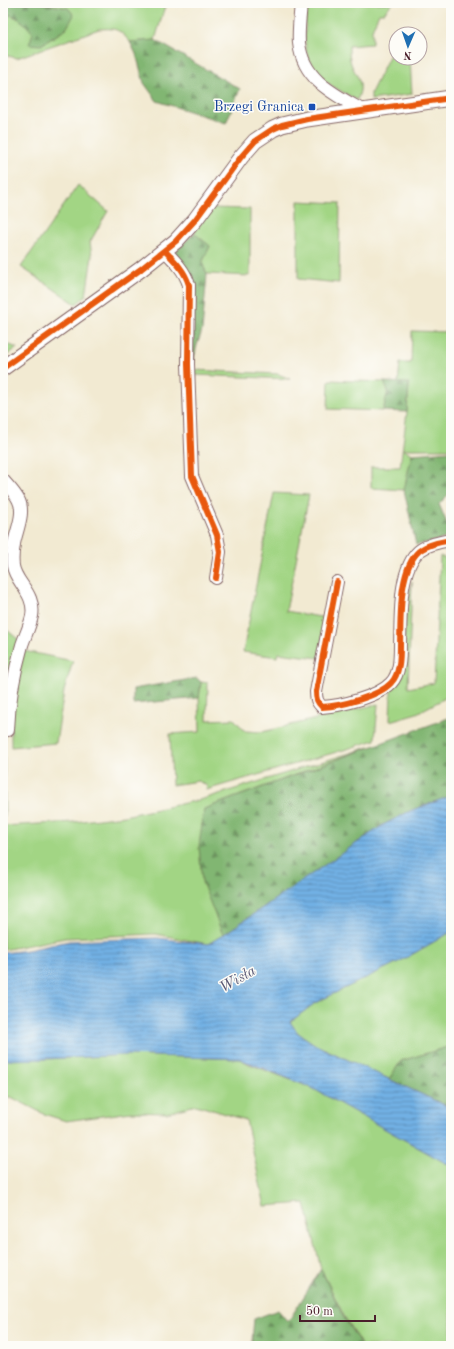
<svg xmlns="http://www.w3.org/2000/svg" width="454" height="1349" font-family="'Old Standard TT',serif">
<defs>
<pattern id="forest-firs" width="22" height="20" patternUnits="userSpaceOnUse"><rect width="22" height="20" fill="#81b672"/><path d="M5 1l3.5 6h-7zM16 11l3.5 6h-7z" fill="#6c935e"/></pattern>
<pattern id="water-rules" width="6" height="5" patternUnits="userSpaceOnUse"><rect width="6" height="5" fill="#71b0e4"/><path d="M0 2.5h6" fill="none" stroke="#5f8fb9"/></pattern>
</defs>
<rect width="100%" height="100%" fill="#fdfcf7"/>
<filter id="ink" filterUnits="userSpaceOnUse"><feTurbulence type="fractalNoise" baseFrequency=".025" numOctaves="2"/><feDisplacementMap in="SourceGraphic" scale="8" xChannelSelector="R" yChannelSelector="G"/><feConvolveMatrix kernelMatrix="1 2 1 2 8 2 1 2 1" color-interpolation-filters="sRGB"/></filter>
<filter id="wash" filterUnits="userSpaceOnUse"><feTurbulence type="fractalNoise" baseFrequency=".012" numOctaves="4" result="noise"/><feDisplacementMap in="SourceGraphic" scale="16" xChannelSelector="R" yChannelSelector="G"/><feGaussianBlur stdDeviation="0.9" result="paint"/><feColorMatrix in="noise" values="0 0 0 0 0 0 0 0 0 0 0 0 0 0 0 0 0 1.4 0 .05"/><feComposite in="paint" operator="in"/></filter>
<g filter="url(#wash)">
<rect width="100%" height="100%" fill="#f2ead2"/>
<path fill="#a2d584" stroke="#767a58" d="M40,3H166L155,40L130,42C119,29 117,28 99,29L17,58L3,55V13C23,17 30,28 41,45L66,29L68,8Z
M307,3H394H392L384,13H379L372,30V44L349,46C349,50 349,55 350,60C354,76 366,80 357,100C347,94 334,88 325,81C299,61 305,32 307,3Z
M394,46H396V58H410L412,94L371,100V93Z
M78,185L108,211L90,242L92,256L86,296L76,304L21,267Z
M298,201L340,203L339,283L298,279Z
M211,208L250,209V276L207,274L202,263L210,246L194,233Z
M412,331L451,332V449H403L412,454L404,490L371,488V467H400L407,412L409,384L398,383L400,363H411Z
M3,342L17,348L3,358Z
M193,370L278,374L290,379L194,375Z
M329,380L384,382L388,391L383,411L328,409Z
M274,493L309,495L286,611L326,618L319,658L278,653L277,657L243,652Z
M440,556L451,561V695L417,713L390,721L391,691L401,672L407,603L412,581L408,688L434,683Z
M7,630L19,640L7,699L4,750L5,816H3V631Z
M24,651L73,661L64,691L56,743L11,747V713Z
M201,682L208,683L207,720L234,719L245,731L262,732L378,704L375,740L347,749L206,790L207,786L198,781L172,785L170,734L200,732L199,698Z
M369,747L204,809L205,882L223,935L208,944L155,934L65,938L3,950V826L74,822L124,816L167,807L203,799Z
M451,932V1046L401,1061L389,1079L316,1045L298,1033L290,1022L315,1003L404,959Z
M127,1055L240,1059L249,1064L312,1088L451,1166V1346H360V1343L344,1316L321,1269L305,1203L265,1206L246,1120L196,1105L167,1113L131,1112L66,1121L44,1114L11,1097H3V1059H45Z"/>
<path fill="url(#forest-firs)" stroke="#666a4e" d="M3,3H40L68,8L74,15L66,29L41,45L29,44L33,33C23,21 18,16 3,13Z
M155,40L240,89L226,123L157,101L144,83L136,54L130,42Z
M194,233L210,246L202,263L207,274L202,331L197,345L193,362V309L175,252Z
M384,382L409,383L407,412L383,411L388,391Z
M451,451V492L439,504L451,533V537L416,545L404,490L412,454Z
M197,678L201,682L199,698L133,704V689Z
M451,717V796L412,810L383,825L223,935L202,882L199,846L204,809Z
M451,1046V1108L389,1079L401,1061Z
M321,1269L343,1316L360,1343V1346H247L252,1341L254,1319L278,1310L288,1322Z"/>
<path fill="url(#water-rules)" stroke="#5e6888" d="M451,796V932L404,959L315,1003L290,1022L298,1033L316,1045L451,1108V1166L312,1088L240,1059L127,1055L45,1059L3,1060V953L28,950L69,941L157,938L208,944L223,935L383,825L412,810Z"/>
</g>
<g filter="url(#ink)">
<g fill="none" stroke-linecap="round" stroke-linejoin="round">
<g stroke="#856665" stroke-width="14">
<path id="minor" d="M301,3C300,16 298,30 299,43C303,80 334,94 362,110
M165,251C175,261 185,271 189,285L188,364L192,476L217,535L220,552L216,578
M3,480C8,486 15,493 18,499C26,512 16,531 14,544C13,550 12,559 13,566C15,582 36,594 32,616C30,626 25,636 22,645C14,673 9,701 8,730
M337,582L316,692C316,699 317,702 322,707C340,706 378,697 391,683C400,674 400,657 400,645C401,619 398,570 419,551C428,544 440,542 451,540"/>
</g>
<g stroke="#856665" stroke-width="17">
<path id="tertiary" d="M3,368L141,269L176,241L195,220L241,157L255,141L273,129L282,125L307,119L451,98"/>
</g>
<use href="#minor" stroke="#fff" stroke-width="12"/>
<use href="#tertiary" stroke="#fff" stroke-width="15"/>
<g stroke="#fdfcf7" stroke-width="8">
<path id="cycleway" d="M165,251C175,261 185,271 189,285L188,364L192,476L217,535L220,552L216,578
M3,368L141,269L176,241L195,220L241,157L255,141L273,129L282,125L307,119L451,98
M337,582L316,692C316,699 317,702 322,707C340,706 378,697 391,683C400,674 400,657 400,645C401,619 398,570 419,551C428,544 440,542 451,540"/>
</g>
<use href="#cycleway" stroke="#e8590c" stroke-width="6"/>
</g>
</g>
<rect fill="#1a4fb4" stroke="#fdfcf7" stroke-width="1.5" x="308" y="103" width="8" height="8" rx="2"/>
<g text-anchor="middle" dominant-baseline="central" stroke-width="3" stroke-linejoin="round" paint-order="stroke">
<g font-size="14" fill="#164399" stroke="#fdfcf7" text-anchor="end">
<text x="304" y="107">Brzegi Granica</text>
</g>
<g font-size="15" font-style="italic" fill="#5a5975" stroke="#fdfcf7">
<text transform="translate(238 980) rotate(-30)">Wisła</text>
</g>
</g>
<rect width="454" height="1349" fill="none" stroke="#fdfcf7" stroke-width="16"/>
<g transform="translate(408 46) rotate(182)"><circle r="19" fill="#fdfcf7" stroke="#b5a4a5"/>
<path d="M0-3L7 15L0 10L-7 15Z" fill="#1f6fb2"/>
<text y="-6" font-size="11" font-weight="bold" text-anchor="middle" fill="#4a1f2b">N</text>
</g>
<path d="M300 1315v6h75v-6" fill="none" stroke="#4a1f2b" stroke-width="2"/>
<text x="306" y="1315" font-size="12" fill="#4a1f2b" stroke="#fdfcf7" stroke-width="3" paint-order="stroke">50 m</text>
</svg>
